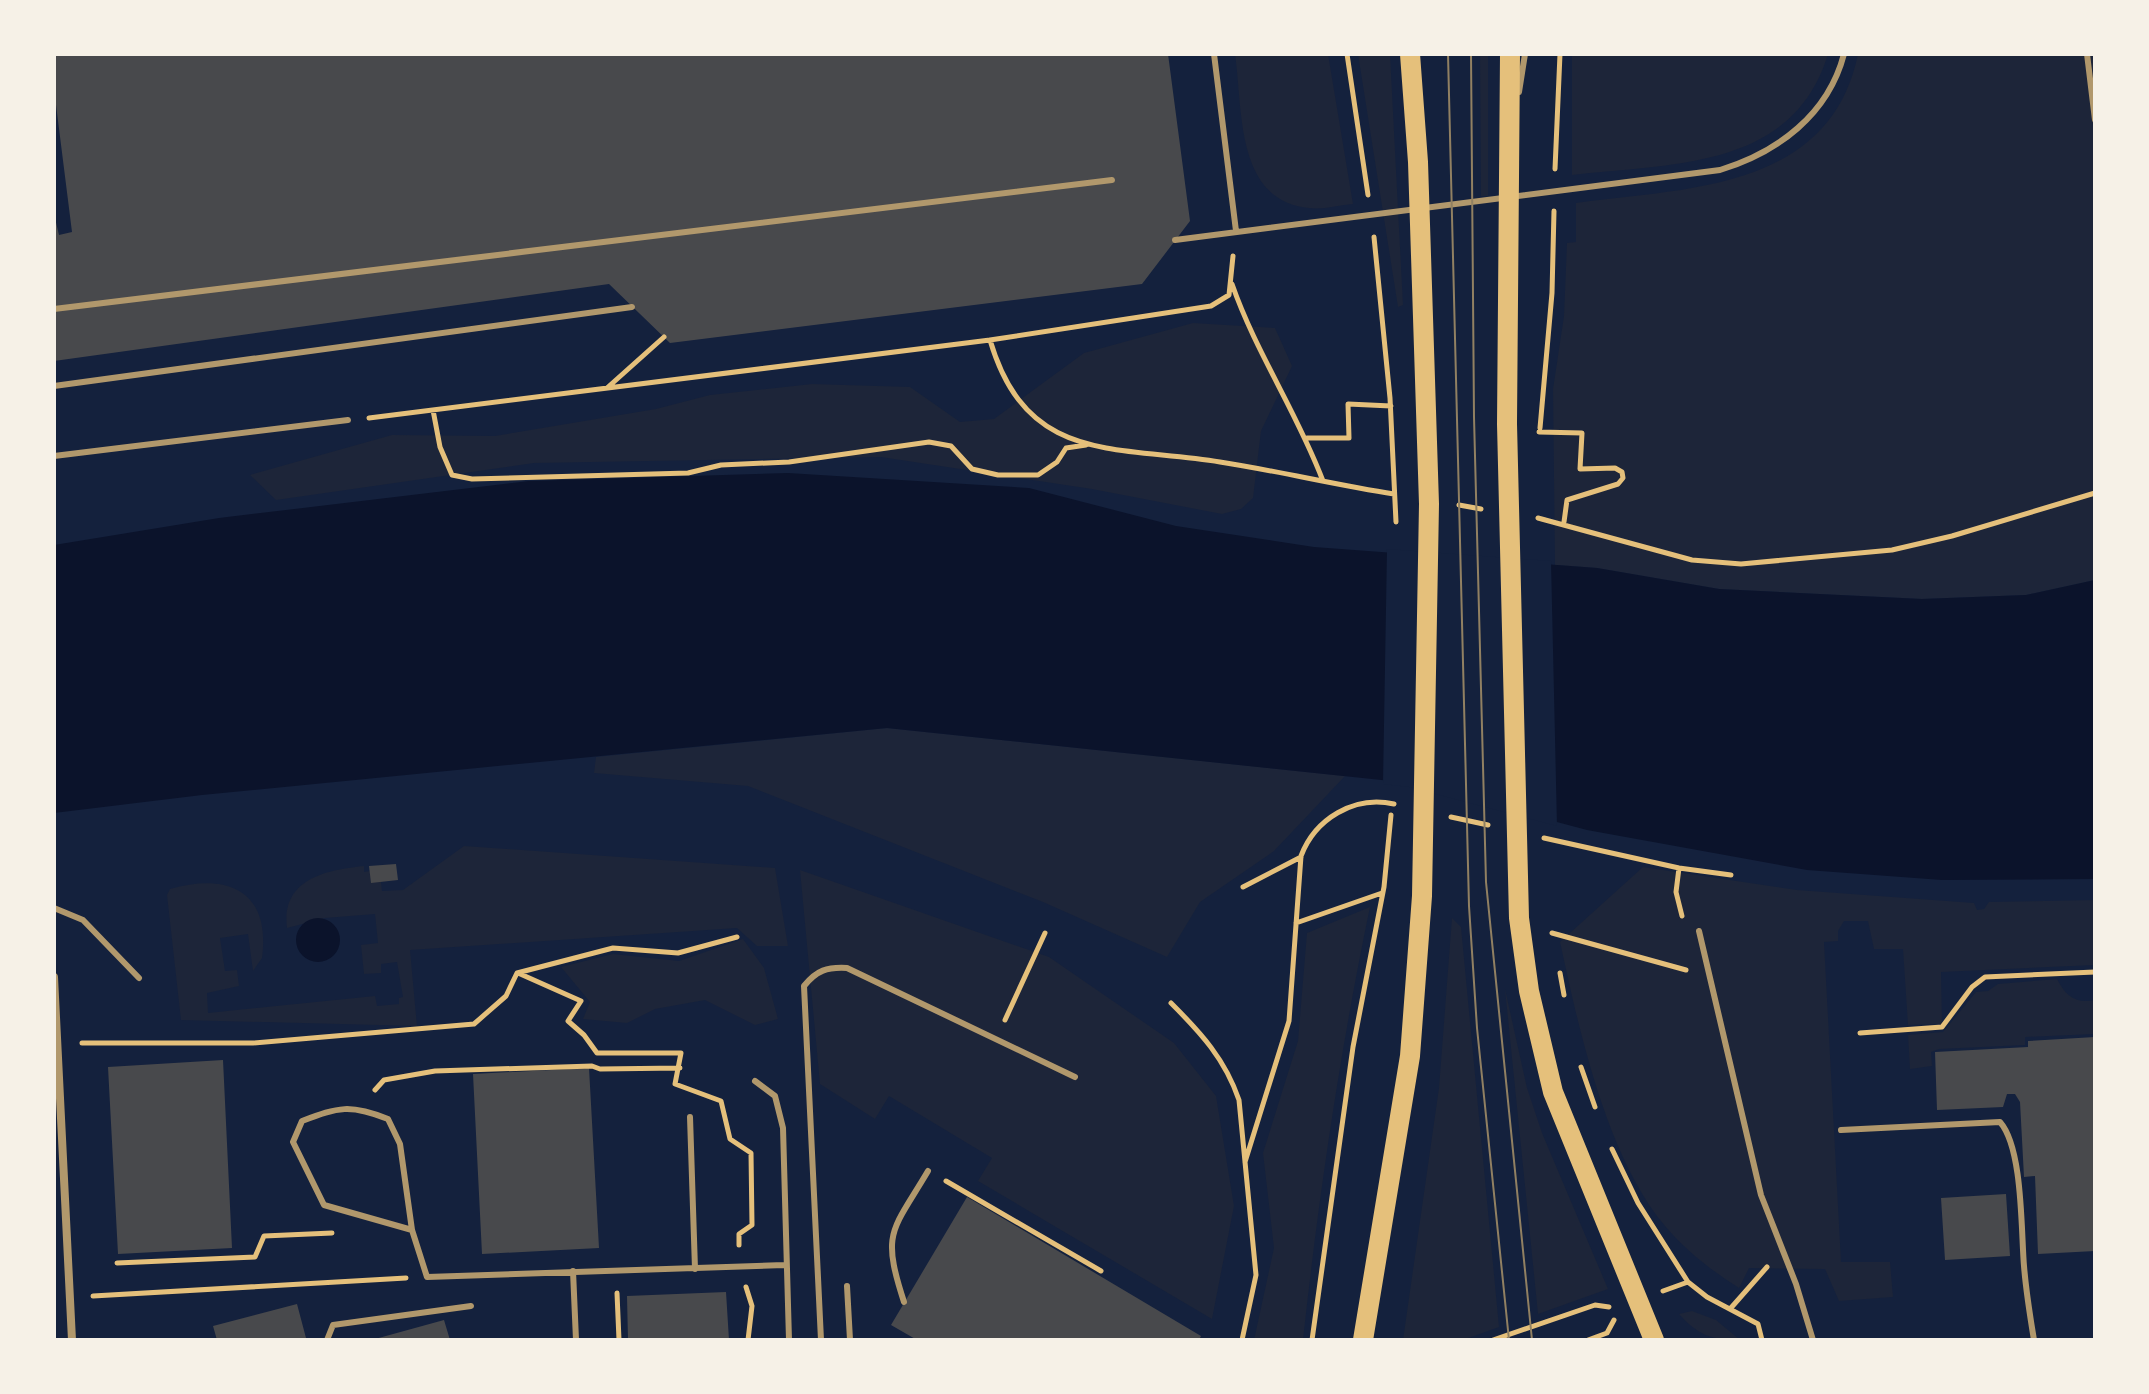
<svg xmlns="http://www.w3.org/2000/svg" width="2149" height="1394" font-family="Montserrat,sans-serif">
<rect width="100%" height="100%" fill="#14213d"/>
<path fill="#1d2539" d="M1235,54H1328L1353,204C1339,205 1323,210 1309,208C1235,201 1243,110 1235,54Z
M1358,54H1390L1403,305L1398,307Z
M1480,54H1488V196H1481Z
M1572,54H1828C1793,170 1672,163 1572,175Z
M1858,54H2095V580L2026,595L1922,599L1719,589L1597,568L1555,565L1553,389L1564,316L1567,243L1576,242V203C1685,188 1830,191 1858,54Z
M1193,323L1275,328L1292,366L1261,431L1253,498L1241,509L1222,514L1092,489L881,457L534,463L276,500L250,475L392,435L495,436L656,409L710,395L812,384L910,387L960,422L994,419L1084,353Z
M887,728L1345,776L1274,851L1200,902L1167,957L1043,902L748,786L594,773L596,757Z
M464,846L775,868L788,946H757L737,928L410,950L417,1026L181,1020L167,895L170,889C228,872 271,891 262,958L253,971L248,934L220,938L225,971L237,970L239,986L207,993L208,1013L375,996L377,1006L399,1004V998L403,997L397,962L381,964V973L364,974L361,945L378,943L375,914L325,918L287,928C281,879 326,870 364,866V872L370,871L381,882L382,891L403,890Z
M1643,867L1797,890L1974,903L1977,910L1984,909L1989,902L2095,900V965L1941,972L1942,1024L1908,1025L1903,949H1874L1868,921H1844L1838,931V941L1824,942L1841,1262H1890L1893,1297L1839,1301L1825,1269L1749,1268L1739,1288C1711,1270 1686,1251 1665,1226C1606,1156 1579,1029 1560,942Z
M800,870L1049,957L1174,1043L1216,1096L1234,1206L1212,1319L978,1181L992,1158L889,1096L875,1119L820,1084Z
M1370,907C1340,1051 1319,1194 1303,1340H1254L1274,1248L1263,1153L1298,1041L1307,933Z
M1452,918L1461,927L1499,1327L1463,1340H1403L1439,1088Z
M743,939L764,968L778,1019L755,1025L705,1000L655,1009L627,1023L583,1019L590,1002L561,967L613,954L679,961Z
M2057,979C2066,996 2075,1004 2095,1000V1034L2025,1037V1045L1939,1049L1931,1052L1932,1066L1910,1069L1908,1035L1943,1032L1976,992L1988,991L1998,984Z
M1505,989L1527,1088L1542,1133L1608,1289L1538,1314Z
M1692,1311L1716,1320L1740,1340C1711,1340 1698,1335 1679,1314Z"/>
<path fill="#0b132b" d="M788,473L1029,488L1176,526L1314,547L1597,568L1719,589L1922,599L2026,595L2095,580V879L1942,880L1807,870L1587,830L1410,783L887,728L202,795L54,813V545L219,518L529,481Z
M296 940a22 22 0 1 1 44 0a22 22 0 1 1-44 0Z"/>
<path fill="#14213d" d="M1387,549L1551,561L1557,826L1409,787L1383,784Z"/>
<path fill="#48494c" d="M54,54H1168L1190,221L1142,284L670,343L609,284L54,361V214L59,235L72,232L54,89Z
M396,864L398,880L371,883L369,866Z
M2095,1037V1251L2038,1254L2035,1176L2024,1177L2020,1102L2015,1094H2007L2003,1107L1937,1110L1935,1052L2028,1047V1041Z
M223,1060L232,1248L118,1254L108,1067Z
M589,1068L599,1248L482,1254L473,1074Z
M2006,1194L2010,1256L1945,1260L1941,1198Z
M967,1197L1201,1336L1199,1340H917L891,1325Z
M726,1292L729,1340H628L627,1296Z
M297,1304L306,1338L217,1340L213,1326Z
M444,1320L450,1340H375V1339Z"/>
<g fill="none" stroke-linecap="round" stroke-linejoin="round">
<path stroke="#e5c07b" stroke-width="5" d="M1347,54L1368,195
M1555,169L1560,54
M1374,237L1390,398L1396,522
M1232,284C1256,353 1297,412 1323,481
M990,340C1027,465 1115,445 1220,462C1278,471 1336,485 1394,494
M607,388L664,337
M433,410L440,447L452,475L472,479L688,473L721,465L789,462L929,442L951,446L972,469L998,475H1038L1057,462L1066,448L1086,445
M369,418L990,340L1211,306L1229,295L1233,256
M1540,428L1552,293L1554,211
M1539,432L1582,433L1580,469L1615,468L1622,472L1623,478L1618,484L1567,500L1564,522
M1307,438H1349L1348,404L1391,406
M1459,505L1481,509
M1538,518L1692,560L1741,564L1892,550L1952,536L2095,493
M1451,817L1488,825
M1544,838L1679,868L1731,875
M1679,868L1676,892L1682,916
M1243,887L1301,857
M1296,923L1382,893
M1552,933L1686,970
M518,973L581,1001L568,1021L584,1035L597,1053H681L675,1084L721,1101L730,1139L751,1153L752,1225L739,1234V1245
M1560,973L1564,995
M1171,1003C1201,1033 1225,1059 1239,1100L1256,1275L1242,1340
M1005,1020L1045,933
M1860,1033L1942,1027L1972,987L1985,977L2095,972
M82,1043H253L474,1024L506,996L517,973L613,948L678,953L737,937
M1581,1067L1595,1107
M375,1090L384,1080L435,1071L592,1066L600,1069L680,1068
M1612,1149L1638,1203L1688,1282L1707,1297L1758,1324L1762,1340
M1245,1162L1289,1021L1301,856C1315,819 1354,795 1394,804
M946,1181L1101,1271
M117,1263L255,1257L264,1236L332,1233
M746,1287L752,1306L748,1340
M1663,1291L1688,1282
M617,1293L619,1340
M93,1296L406,1278
M1730,1309L1767,1267
M1312,1340L1353,1047L1384,887L1391,815
M1493,1340L1595,1305L1609,1307
M1588,1340L1607,1333L1614,1320"/>
<path stroke="#b1986c" stroke-width="6" d="M1214,54L1236,231
M2087,54L2095,120
M1519,92L1525,54
M1175,240L1720,170C1778,152 1828,115 1844,54
M54,309L1112,180
M54,386L632,307
M54,456L348,420
M54,908L83,920L139,978
M1699,931L1761,1195L1796,1284L1813,1340
M755,1081L775,1096L783,1128L789,1340
M690,1117L695,1269
M1841,1130L2000,1122C2023,1148 2021,1231 2024,1266C2026,1291 2030,1316 2034,1340
M412,1230L324,1205L293,1142L302,1121C339,1107 350,1104 388,1119L400,1144L412,1230L427,1277L784,1265
M573,1271L576,1340
M847,1286L850,1340
M904,1302C881,1231 892,1232 928,1171
M327,1340L333,1325L471,1306
M821,1340L804,986C817,970 827,967 847,968L1075,1077"/>
<path stroke="#b1986c" stroke-width="8" d="M54,977L72,1340"/>
<path stroke="#e5c07b" stroke-width="20" d="M1510,54L1507,424L1519,918L1529,991L1553,1092L1654,1340
M1363,1340L1410,1056L1422,896L1429,504L1418,162L1410,54"/>
<path stroke="#918062" stroke-width="2" d="M1448,54L1469,906L1477,1028L1509,1340
M1471,54L1474,417L1486,882L1532,1340"/>
</g>
<rect width="2149" height="1394" fill="none" stroke="#f6f1e7" stroke-width="112"/>
</svg>
